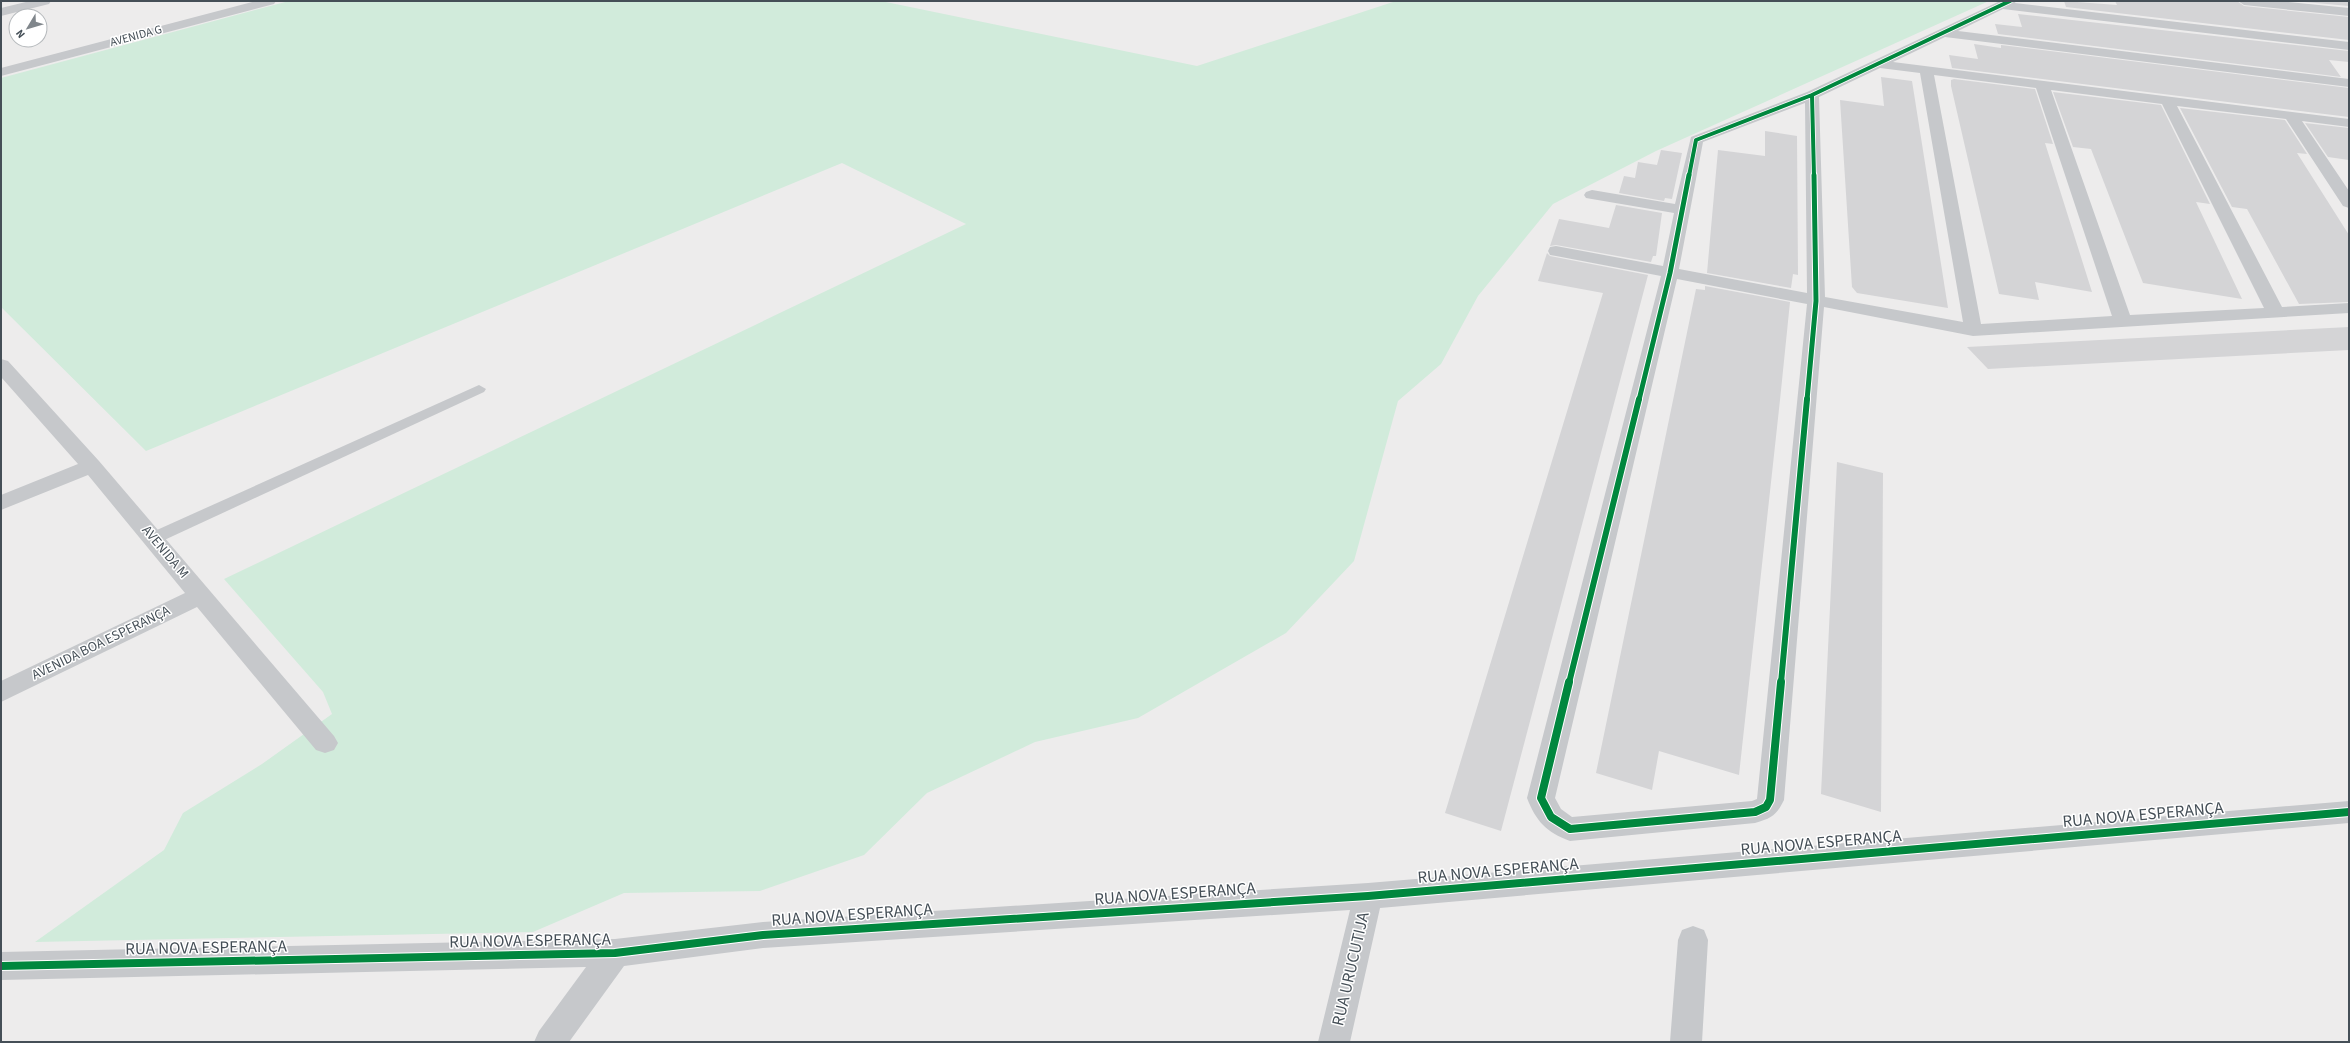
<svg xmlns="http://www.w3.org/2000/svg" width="2350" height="1043" font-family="'Source Sans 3',sans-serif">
<rect width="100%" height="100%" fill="#edecec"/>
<path fill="#d1ebdb" d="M289,1H881L1197,66L1396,1H1989L1656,151L1553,204L1478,296L1441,364L1398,401L1354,561L1286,633L1138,718L1035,742L927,793L864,855L760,891L624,893L533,932L35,942L164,850L183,813L262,764L332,714L323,692L224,579L966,224L842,163L146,451L1,307V78Z"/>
<path fill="#d4d4d6" d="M2064,1L2117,5L2115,1H2237L2244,6L2349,17V40L2066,7Z
M2294,1H2349V6Z
M2018,14L2349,51V62L2329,60L2341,77L1998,34L1995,24L2022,27Z
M1974,44L2001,48V45L2349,88V117L1952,68L1949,55L1978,59Z
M1881,77L1912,81L1948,308L1857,293L1852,287L1840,100L1884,106Z
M1954,79L2035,89L2053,144L2045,143L2092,292L2035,282L2039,300L1999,294L1951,86V80Z
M2053,92L2161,105L2210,204L2196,202L2242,299L2143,283L2091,149L2073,147Z
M2180,108L2285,120L2307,154L2297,153L2349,235V302L2299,304L2247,209L2232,207Z
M2305,123L2349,128V160L2328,157Z
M1765,131L1797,136L1798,275L1793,274L1791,288L1707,273L1718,150L1765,156Z
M1661,150L1682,153L1672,199L1665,198L1664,201L1619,193L1624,176L1635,178L1638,162L1657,165Z
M1616,205L1662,213L1656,256H1653L1651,262L1556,245L1550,246L1559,219L1609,228Z
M1547,253L1550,256L1648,275L1501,831L1445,813L1603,293L1538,281Z
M1705,286L1790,302L1780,400L1739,775L1659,751L1652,790L1596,773L1696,289L1705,290Z
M2349,327V350L1988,369L1967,347Z
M1837,462L1883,473L1881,812L1821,794Z"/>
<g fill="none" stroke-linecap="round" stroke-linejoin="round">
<path fill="#c6c8cb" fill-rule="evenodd" d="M479,385L486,389L484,392L160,542H148L146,538L148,534Z"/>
<path fill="#c6c8cb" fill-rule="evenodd" d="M30,1H51L49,4L1,16V8Z
M256,1H276L274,4L1,76V68Z
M2000,1H2016L2015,3L2349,42V50L2003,9L1958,31L2349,79V87L1945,37L1893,62L2349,119V127L2302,121L2349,191V208L2343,206L2286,119L2177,106L2282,307L2349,303V313L1973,336L1824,307L1784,800C1776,816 1772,818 1755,823L1570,841C1546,832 1536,821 1527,798L1661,276L1556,256L1550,255L1548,251L1550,247L1556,246L1663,266L1674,213L1586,198L1584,195L1586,192L1592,190L1675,204L1691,137L1807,92ZM1880,68L1920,73L1963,322L1825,297L1819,97ZM1934,75L2036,88L2112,316L1981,324ZM2051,90L2162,104L2264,308L2130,315ZM1805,103L1807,293L1679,269L1703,142ZM1677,279L1807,304L1757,799L1752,801L1572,817L1561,809L1555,798Z
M2238,1H2279L2349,8V16L2244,5Z
M1,359L8,361L99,461L334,736L338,743L334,750L325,753L316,750L197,607L1,702V681L185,593L88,475L1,510V495L78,464L1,377Z
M2349,801V823L1380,908L1350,1042H1318L1350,910L763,948L624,966L569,1042H534L539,1031L586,967L1,980V952L615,939L763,922L1368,883Z
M1693,926L1704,930L1708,940L1702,1042H1670L1678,940L1682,930Z"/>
<g stroke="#fff" stroke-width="5.5">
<path id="cycleway-far3" d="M1812,95L1814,176
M1812,95L2010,1
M1689,176L1696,140L1812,95"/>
</g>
<g stroke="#fff" stroke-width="7">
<path id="cycleway-far2" d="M1639,400L1670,273L1689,175
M1807,400L1816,301L1814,175"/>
</g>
<g stroke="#fff" stroke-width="8">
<path id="cycleway-far1" d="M1569,683L1639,399
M1781,683L1807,399"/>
</g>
<g stroke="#fff" stroke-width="10">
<path id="cycleway" d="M1569,682L1541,798L1551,817L1570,829L1755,812L1766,807L1770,800L1781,682
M1,966L615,953L763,935L1368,896L2349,812"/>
</g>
<use href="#cycleway-far3" stroke="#00873e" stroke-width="4"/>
<use href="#cycleway-far2" stroke="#00873e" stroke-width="5"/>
<use href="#cycleway-far1" stroke="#00873e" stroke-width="6"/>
<use href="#cycleway" stroke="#00873e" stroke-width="8"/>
</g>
<g text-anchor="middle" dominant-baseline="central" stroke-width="3" stroke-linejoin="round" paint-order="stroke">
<g font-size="12" fill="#454f57" stroke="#fff">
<text transform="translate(136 36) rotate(-15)">AVENIDA G</text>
</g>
<g font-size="14" fill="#454f57" stroke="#fff">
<text transform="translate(165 552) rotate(50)">AVENIDA M</text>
<text transform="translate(101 643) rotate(-26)">AVENIDA BOA ESPERANÇA</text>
</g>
<g font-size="17" fill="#454f57" stroke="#fff">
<text transform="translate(2143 815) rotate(-5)">RUA NOVA ESPERANÇA</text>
<text transform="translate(1821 843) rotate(-5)">RUA NOVA ESPERANÇA</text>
<text transform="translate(1498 871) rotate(-5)">RUA NOVA ESPERANÇA</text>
<text transform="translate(1175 894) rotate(-4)">RUA NOVA ESPERANÇA</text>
<text transform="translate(852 915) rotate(-4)">RUA NOVA ESPERANÇA</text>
<text transform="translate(530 941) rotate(-1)">RUA NOVA ESPERANÇA</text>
<text transform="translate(206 948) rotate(-1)">RUA NOVA ESPERANÇA</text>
<text transform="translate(1351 969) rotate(-77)">RUA URUCUTIJA</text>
</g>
</g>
<rect width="2350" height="1043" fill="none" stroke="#454f57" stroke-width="4"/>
<g transform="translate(28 28) rotate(232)"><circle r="19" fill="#ffffff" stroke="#b5b9bc"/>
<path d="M0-3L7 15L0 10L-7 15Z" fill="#80868b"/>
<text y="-6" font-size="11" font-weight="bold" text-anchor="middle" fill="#454f57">N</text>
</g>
</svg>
